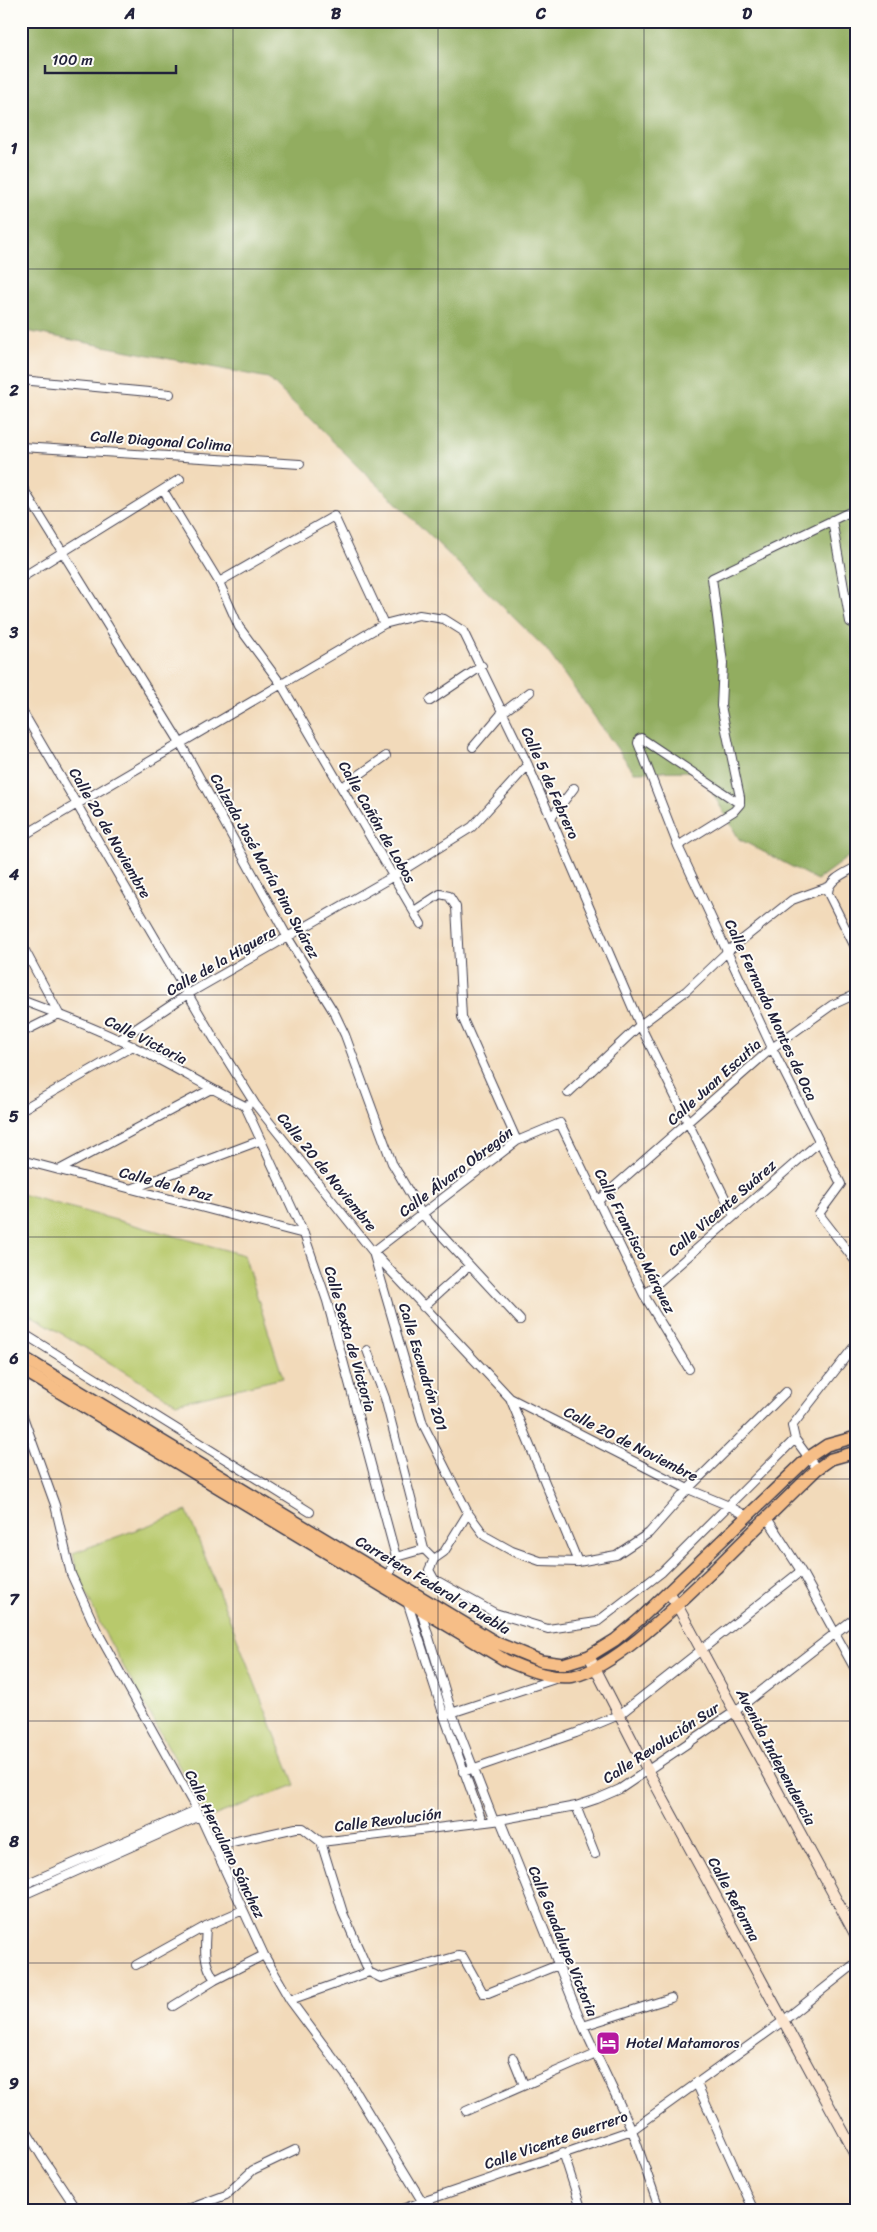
<svg xmlns="http://www.w3.org/2000/svg" width="877" height="2232" font-family="Sriracha,sans-serif">
<rect width="100%" height="100%" fill="#fdfcf7"/>
<filter id="ink" filterUnits="userSpaceOnUse"><feTurbulence type="fractalNoise" baseFrequency=".02" numOctaves="2"/><feDisplacementMap in="SourceGraphic" scale="10" xChannelSelector="R" yChannelSelector="G"/><feConvolveMatrix kernelMatrix="1 2 1 2 8 2 1 2 1" color-interpolation-filters="sRGB"/></filter>
<filter id="wash" filterUnits="userSpaceOnUse"><feTurbulence type="fractalNoise" baseFrequency=".0096" numOctaves="4" result="noise"/><feDisplacementMap in="SourceGraphic" scale="20" xChannelSelector="R" yChannelSelector="G"/><feGaussianBlur stdDeviation="1.12" result="paint"/><feColorMatrix in="noise" values="0 0 0 0 0 0 0 0 0 0 0 0 0 0 0 0 0 1.4 0 .05"/><feComposite in="paint" operator="in"/></filter>
<g filter="url(#wash)">
<rect width="100%" height="100%" fill="#f2daba"/>
<path fill="#b8c96c" stroke="#6d7654" d="M21,1194L244,1255L283,1378L176,1403L21,1309Z
M187,1511L295,1785L208,1818L102,1628L76,1570L73,1553Z"/>
<path fill="#92ad60" stroke="#5a684e" d="M21,21H856V851L817,880L739,839L700,771L634,772L546,649L268,378L21,330Z"/>
</g>
<g filter="url(#ink)">
<g fill="none" stroke-linecap="round" stroke-linejoin="round">
<g stroke="#413e4e" stroke-width="10">
<path id="street" d="M21,380L170,394
M21,447L300,464
M21,485L181,744L288,938L335,1014L345,1035L392,1163L422,1214L520,1320
M163,490L219,582L239,627L281,684L421,924
M832,520L850,622L854,624L856,621
M21,578L180,479
M219,582L334,516L384,624
M430,701L482,666
M21,709L216,1042L255,1104L373,1252L510,1398L688,1489L729,1506L747,1516
M473,747L502,713L530,692
M342,787L386,756
M740,804L641,738L639,739L638,743L678,846L772,1048L841,1184L819,1214L856,1262
M551,818L574,788
M21,837L384,624L419,615L444,619L463,631L528,765L640,1025L734,1216
M678,846L734,811L740,804V797L721,706L723,663L712,578L856,509
M856,867C845,873 828,880 828,893L856,949
M414,911L440,894L449,896L456,907L462,1017L517,1141
M21,943L59,1014L21,1033
M21,1000C59,1014 98,1029 134,1047C171,1065 207,1087 245,1106L248,1105
M119,1040L188,994L392,877L472,827L528,765
M568,1093L640,1025L686,991L728,951L792,900L828,887
M245,1106L304,1234L327,1301L396,1557L386,1581
M21,1110L133,1046
M21,1160L304,1234
M59,1170L211,1089
M131,1189L259,1141
M598,1201L772,1048L832,1005L856,994
M644,1295L819,1142
M423,1307L469,1266
M21,1332L310,1512
M367,1350L385,1398L424,1549
M689,1369L644,1295L560,1123L517,1141L373,1252L423,1424L468,1513L485,1536L512,1551L540,1561L578,1562L616,1555L649,1533L688,1489L786,1392
M510,1398L578,1562
M21,1411L55,1505L71,1574L97,1631L200,1816L264,1955L290,2000L345,2074L428,2211
M795,1439L817,1469
M767,1518L801,1571L856,1671
M396,1557L424,1549L434,1559L444,1552L468,1513
M434,1559L429,1570L434,1579L495,1613L548,1629L597,1622L662,1572L795,1439L792,1426L856,1344
M407,1601L444,1716L482,1821
M420,1608L452,1713L494,1821
M448,1714L558,1678
M463,1772L576,1733L619,1715L801,1571
M576,1806L595,1854
M500,1820L583,2026L632,2130L660,2211
M321,1842L343,1913L369,1972
M214,1846L296,1828H303L321,1842L494,1821L576,1806L597,1799L620,1789L734,1712L856,1617
M21,1886L196,1810
M21,1896L200,1816
M206,1926C205,1948 202,1961 215,1980
M136,1965L206,1926L243,1910
M290,2000L369,1972L381,1978L458,1956L463,1957L483,1993H488L558,1965
M173,2006L215,1980L264,1955
M583,2026L671,1998
M513,2058L524,2085
M696,2082L754,2211
M466,2111L596,2054
M21,2122L42,2157L78,2211
M563,2152L582,2211
M183,2211L226,2195L253,2170L295,2150
M396,2211L632,2130L783,2021L856,1963"/>
</g>
<g stroke="#413e4e" stroke-width="12">
<path id="secondary" d="M668,1592L677,1605L856,1936
M589,1656L648,1771L856,2155"/>
</g>
<g stroke="#413e4e" stroke-width="14">
<path id="primary" d="M21,1356L497,1643L541,1661L563,1664L589,1656L615,1640L641,1618L809,1457L827,1445L856,1437
M21,1369L505,1660C527,1669 550,1680 574,1676C617,1667 683,1599 716,1568C749,1535 783,1502 817,1469L831,1459L856,1452"/>
</g>
<use href="#street" stroke="#fff" stroke-width="8"/>
<use href="#secondary" stroke="#fbe5cf" stroke-width="10"/>
<use href="#primary" stroke="#f6be87" stroke-width="11"/>
</g>
</g>
<path fill="none" stroke="#22223b" stroke-width="1" stroke-opacity="0.55" d="M233,21V2211M438,21V2211M644,21V2211M21,269H856M21,511H856M21,753H856M21,995H856M21,1237H856M21,1479H856M21,1721H856M21,1963H856"/>
<defs>
<g id="hotel-square" transform="scale(1.25)"><rect x="-9" y="-9" width="18" height="18" rx="4" fill="#b5179e" stroke="#fdfcf7"/><path d="M-6-4.5h1.5V1H6V5H4.5V3h-9V5H-6ZM-4 0a1.8 1.8 0 1 1 3.6 0ZM.5 0V-2.5h3Q6-2.5 6 0Z" fill="#fff"/></g>
</defs>
<g fill-rule="evenodd">
<use href="#hotel-square" x="608" y="2043"/>
</g>
<g text-anchor="middle" dominant-baseline="central" stroke-width="4" stroke-linejoin="round" paint-order="stroke">
<g font-size="15" fill="#22223b" stroke="#fdfcf7">
<text transform="translate(161 441) rotate(4)">Calle Diagonal Colima</text>
<text transform="translate(550 783) rotate(66)">Calle 5 de Febrero</text>
<text transform="translate(377 822) rotate(60)">Calle Cañón de Lobos</text>
<text transform="translate(110 833) rotate(60)">Calle 20 de Noviembre</text>
<text transform="translate(265 866) rotate(61)">Calzada José María Pino Suárez</text>
<text transform="translate(221 961) rotate(-30)">Calle de la Higuera</text>
<text transform="translate(771 1010) rotate(65)">Calle Fernando Montes de Oca</text>
<text transform="translate(146 1040) rotate(27)">Calle Victoria</text>
<text transform="translate(714 1082) rotate(-42)">Calle Juan Escutia</text>
<text transform="translate(327 1172) rotate(51)">Calle 20 de Noviembre</text>
<text transform="translate(456 1172) rotate(-37)">Calle Álvaro Obregón</text>
<text transform="translate(166 1184) rotate(15)">Calle de la Paz</text>
<text transform="translate(722 1208) rotate(-41)">Calle Vicente Suárez</text>
<text transform="translate(635 1241) rotate(63)">Calle Francisco Márquez</text>
<text transform="translate(350 1339) rotate(74)">Calle Sexta de Victoria</text>
<text transform="translate(423 1367) rotate(73)">Calle Escuadrón 201</text>
<text transform="translate(631 1444) rotate(27)">Calle 20 de Noviembre</text>
<text transform="translate(433 1585) rotate(31)">Carretera Federal a Puebla</text>
<text transform="translate(661 1743) rotate(-33)">Calle Revolución Sur</text>
<text transform="translate(776 1757) rotate(62)">Avenida Independencia</text>
<text transform="translate(388 1820) rotate(-7)">Calle Revolución</text>
<text transform="translate(225 1844) rotate(64)">Calle Herculano Sánchez</text>
<text transform="translate(734 1899) rotate(62)">Calle Reforma</text>
<text transform="translate(563 1941) rotate(68)">Calle Guadalupe Victoria</text>
<text transform="translate(556 2140) rotate(-19)">Calle Vicente Guerrero</text>
</g>
<g font-size="15" fill="#22223b" stroke="#fdfcf7" text-anchor="start">
<text x="626" y="2043">Hotel Matamoros</text>
</g>
</g>
<rect width="877" height="2232" fill="none" stroke="#fdfcf7" stroke-width="55"/>
<path d="M45 65v8h131v-8" fill="none" stroke="#22223b" stroke-width="2.5"/>
<text x="52" y="65" font-size="15" fill="#22223b" stroke="#fdfcf7" stroke-width="4" paint-order="stroke">100 m</text>
<rect x="28" y="28" width="822" height="2176" fill="none" stroke="#22223b" stroke-width="2"/>
<g font-size="16" text-anchor="middle" font-weight="bold" fill="#22223b">
<text x="130" y="19">A</text>
<text x="336" y="19">B</text>
<text x="541" y="19">C</text>
<text x="747" y="19">D</text>
<text x="14" y="154">1</text>
<text x="14" y="396">2</text>
<text x="14" y="638">3</text>
<text x="14" y="880">4</text>
<text x="14" y="1122">5</text>
<text x="14" y="1364">6</text>
<text x="14" y="1605">7</text>
<text x="14" y="1847">8</text>
<text x="14" y="2089">9</text>
</g>
</svg>
